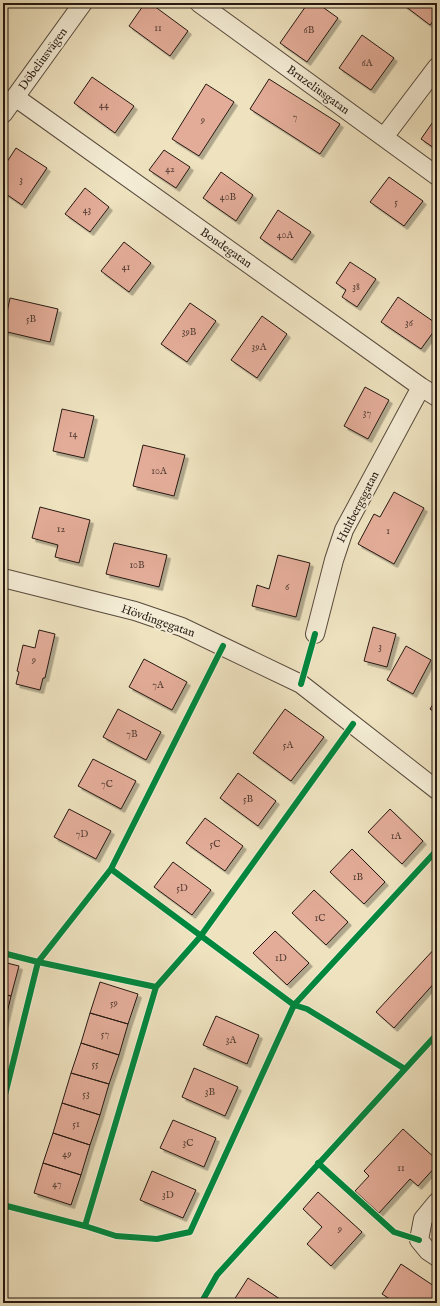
<svg xmlns="http://www.w3.org/2000/svg" width="440" height="1306" font-family="'IM FELL English',serif">
<defs>
<filter id="shadow"><feDropShadow dx="3.5" dy="3.5" stdDeviation="0" flood-color="#0004"/></filter>
</defs>
<rect width="100%" height="100%" fill="#eee2bf"/>
<filter id="stains"><feTurbulence type="fractalNoise" baseFrequency=".005" numOctaves="4"/><feColorMatrix values="0 0 0 0 .2 0 0 0 0 .09 0 0 0 0 .02 0 0 0 .5 -.17"/></filter>
<radialGradient id="worn" r=".72"><stop offset=".6" stop-color="#630" stop-opacity="0"/><stop offset="1" stop-color="#630" stop-opacity=".3"/></radialGradient>
<path fill="#e3ac98" stroke="#261912" filter="url(#shadow)" d="M145,3H150L188,31L170,56L129,26Z
M308,3H317L338,18L307,62L280,43Z
M401,3H437V16L430,25Z
M362,35L394,58L371,90L339,68Z
M92,77L134,106L115,133L74,103Z
M269,79L340,124L320,154L250,109Z
M206,84L234,102L199,156L172,139Z
M437,116V150L421,139Z
M16,148L47,168L22,205L3,192V168Z
M164,150L190,167L176,188L149,170Z
M221,172L253,195L236,221L203,198Z
M389,177L423,201L404,226L370,202Z
M85,188L109,207L90,232L65,214Z
M278,210L311,232L292,260L260,238Z
M124,242L151,263L129,292L101,271Z
M350,262L376,279L357,307L342,297L346,290L336,283Z
M398,297L437,324V327L421,349L381,322Z
M10,298L58,309L50,342L3,331Z
M190,303L216,321L187,362L161,344Z
M262,316L287,334L257,378L231,360Z
M365,387L389,400L368,439L344,426Z
M62,409L94,416L84,458L53,451Z
M143,445L185,455L174,496L133,486Z
M394,492L424,508L394,564L358,544L374,514L380,517Z
M40,507L90,520L79,563L55,557L58,545L32,538Z
M114,543L167,555L159,587L106,574Z
M278,555L310,563L296,617L252,606L257,585L269,589Z
M373,627L396,634L387,667L364,661Z
M39,630L55,634L45,678H43L40,690L16,684L19,672L17,671L23,645L35,648Z
M406,646L431,660L413,694L387,680Z
M144,659L187,682L172,710L129,687Z
M437,698V714L430,709Z
M118,709L161,732L146,760L103,737Z
M285,709L324,737L291,781L253,753Z
M93,759L136,781L121,809L78,786Z
M238,773L276,801L258,826L220,798Z
M69,809L111,831L96,859L54,837Z
M390,809L423,841L402,864L368,832Z
M205,818L243,846L225,871L186,843Z
M352,849L385,882L364,904L330,872Z
M173,862L211,890L192,915L154,887Z
M314,890L348,922L326,945L292,913Z
M275,931L309,963L287,985L253,953Z
M437,946V980L394,1028L376,1012Z
M3,962L19,966L11,996L3,994Z
M100,982L138,994L128,1024L90,1013Z
M3,994L11,996L4,1026H3Z
M90,1013L128,1024L119,1055L81,1043Z
M216,1016L259,1035L247,1064L203,1045Z
M81,1043L119,1055L109,1084L71,1073Z
M194,1068L238,1087L225,1116L182,1097Z
M71,1073L109,1084L100,1115L62,1103Z
M62,1103L100,1115L90,1145L53,1133Z
M173,1120L216,1138L204,1167L160,1148Z
M403,1129L437,1160V1165L418,1186L410,1179L379,1213L355,1191L369,1176L364,1171Z
M53,1133L90,1145L81,1175L43,1163Z
M43,1163L81,1175L71,1205L34,1193Z
M152,1171L196,1190L183,1218L140,1200Z
M318,1192L362,1232L331,1266L307,1244L322,1227L303,1209Z
M401,1264L437,1288V1303H396L382,1294Z
M248,1278L286,1303H232Z"/>
<g fill="none" stroke-linecap="round" stroke-linejoin="round">
<g stroke="#584b3d" stroke-width="20">
<path id="minor" d="M199,3L437,176
M15,97L421,387L437,397
M3,114L83,3
M384,137L437,67
M3,578L135,611L182,627L301,684L437,790
M315,634L334,560L344,530L421,387
M437,1202L423,1219L419,1240L428,1251L437,1257"/>
</g>
<use href="#minor" stroke="#f4ecd5" stroke-width="18"/>
<g stroke="#f4ecd5" stroke-width="8">
<path id="cycleway" d="M301,684L315,634
M111,869L294,1005L307,1009L405,1069
M3,953L38,962L156,987
M3,1103L38,962L111,869L223,646
M318,1163L394,1232L419,1240
M3,1205L85,1226L116,1236L157,1239L190,1232L294,1005L437,850
M85,1226L156,987L200,937L353,724
M201,1303L217,1275L437,1034"/>
</g>
<use href="#cycleway" stroke="#00873e" stroke-width="6"/>
</g>
<g text-anchor="middle" dominant-baseline="central" stroke-width="4" stroke-linejoin="round" paint-order="stroke">
<g font-size="10" fill="#553e34">
<text x="158" y="28">11</text>
<text x="309" y="30">6B</text>
<text x="367" y="63">6A</text>
<text x="104" y="105">44</text>
<text x="295" y="117">7</text>
<text x="203" y="120">9</text>
<text x="170" y="169">42</text>
<text x="21" y="180">3</text>
<text x="228" y="197">40B</text>
<text x="396" y="202">5</text>
<text x="87" y="210">43</text>
<text x="285" y="235">40A</text>
<text x="126" y="267">41</text>
<text x="356" y="287">38</text>
<text x="31" y="319">5B</text>
<text x="409" y="323">36</text>
<text x="189" y="332">39B</text>
<text x="259" y="347">39A</text>
<text x="367" y="413">37</text>
<text x="73" y="434">14</text>
<text x="159" y="471">10A</text>
<text x="61" y="529">12</text>
<text x="388" y="531">1</text>
<text x="137" y="565">10B</text>
<text x="287" y="587">6</text>
<text x="380" y="647">3</text>
<text x="34" y="660">9</text>
<text x="158" y="685">7A</text>
<text x="132" y="734">7B</text>
<text x="288" y="745">5A</text>
<text x="107" y="784">7C</text>
<text x="248" y="799">5B</text>
<text x="82" y="834">7D</text>
<text x="396" y="836">1A</text>
<text x="215" y="844">5C</text>
<text x="358" y="877">1B</text>
<text x="182" y="888">5D</text>
<text x="320" y="918">1C</text>
<text x="281" y="958">1D</text>
<text x="114" y="1003">59</text>
<text x="105" y="1034">57</text>
<text x="231" y="1040">3A</text>
<text x="95" y="1064">55</text>
<text x="210" y="1092">3B</text>
<text x="86" y="1094">53</text>
<text x="76" y="1124">51</text>
<text x="188" y="1143">3C</text>
<text x="67" y="1154">49</text>
<text x="401" y="1168">11</text>
<text x="57" y="1184">47</text>
<text x="168" y="1195">3D</text>
<text x="340" y="1229">9</text>
</g>
<g font-size="12" fill="#261912" stroke="#f4ecd5">
<text transform="translate(43 59) rotate(-54)">Döbeliusvägen</text>
<text transform="translate(318 90) rotate(36)">Bruzeliusgatan</text>
<text transform="translate(226 248) rotate(35)">Bondegatan</text>
<text transform="translate(358 507) rotate(-63)">Hultbergsgatan</text>
<text transform="translate(158 621) rotate(19)">Hövdingegatan</text>
</g>
</g>
<rect width="440" height="1306" fill="none" stroke="#eee2bf" stroke-width="16"/>
<rect x="4" y="4" width="432" height="1298" fill="none" stroke="#261912" stroke-width="2"/>
<rect x="8" y="8" width="424" height="1290" fill="none" stroke="#261912"/>
<rect width="100%" height="100%" filter="url(#stains)"/>
<rect width="100%" height="100%" fill="url(#worn)"/>
</svg>
